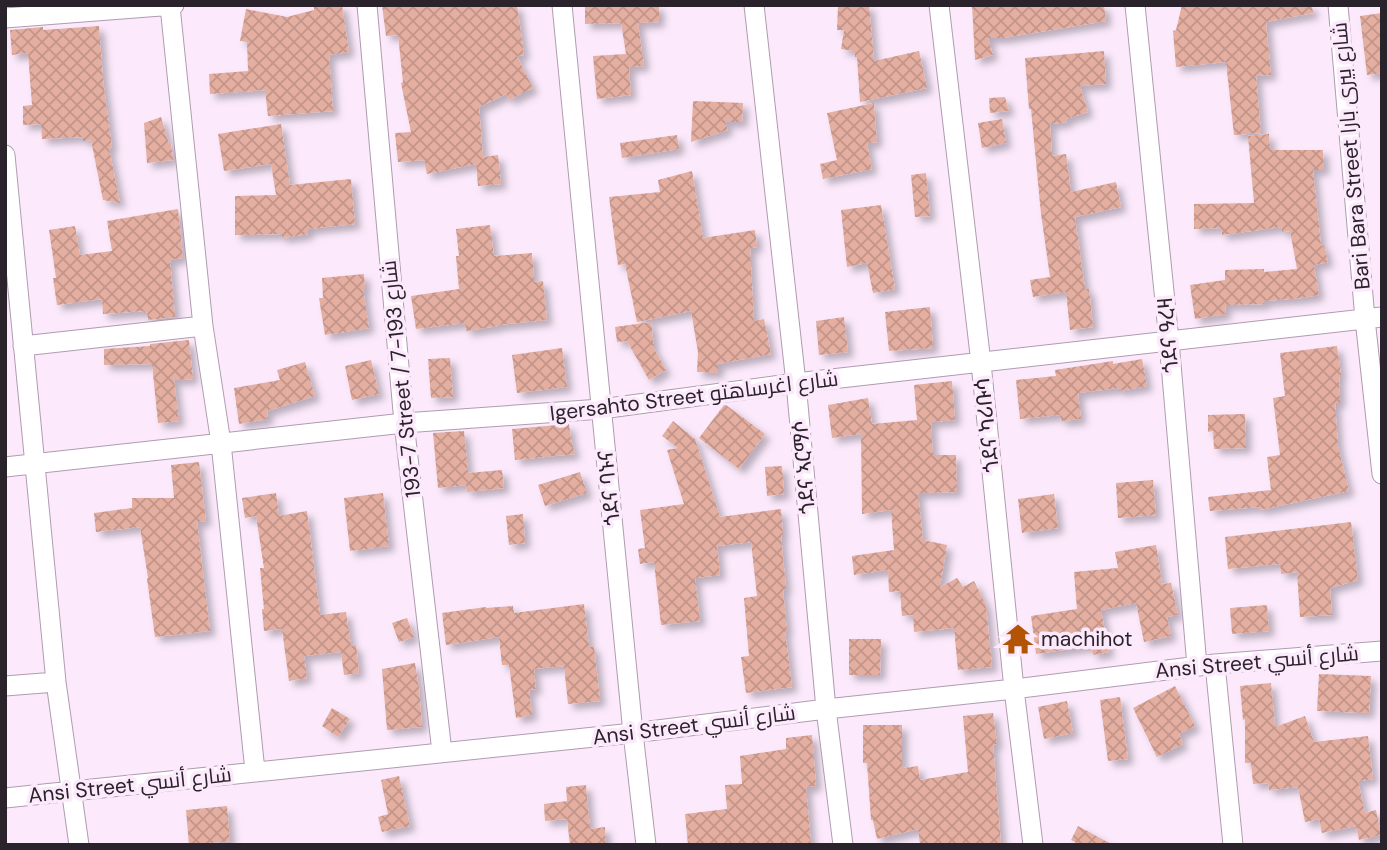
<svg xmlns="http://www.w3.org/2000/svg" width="1387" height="850" font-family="'DM Sans',Cairo,'Noto Sans Ethiopic',sans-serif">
<defs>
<pattern id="building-cross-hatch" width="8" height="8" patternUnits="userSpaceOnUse" patternTransform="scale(1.75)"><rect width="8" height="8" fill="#e4aea1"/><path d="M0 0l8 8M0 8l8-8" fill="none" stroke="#c4958b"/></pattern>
<filter id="shadow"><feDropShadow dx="5.5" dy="5.5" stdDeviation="3.5" flood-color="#0004"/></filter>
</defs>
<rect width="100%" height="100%" fill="#fceafc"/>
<path fill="url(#building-cross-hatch)" filter="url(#shadow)" d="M314,5H342L349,52L329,55L333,111L268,116L265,90L210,94L209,74L248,71L247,42L240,41L246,9L287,17L314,10Z
M382,5H517L524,55L517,56L533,88L509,100L506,94L479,107L483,157L498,155L501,184L478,186L476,164L427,174L424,160L398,162L395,133L411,132L401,83L403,82L398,35L386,36Z
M659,5V22L638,23L644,66L629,67L631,95L597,99L593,56L626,54L621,23L585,24V6Z
M838,5H869L874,61L919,51L927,88L860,102L857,57H855L854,51L841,49L844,30H837Z
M972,5H1104L1106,21L1003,38H988L993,55L975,60Z
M1182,5H1312L1313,13L1266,22L1271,75L1256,76L1261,133L1234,135L1226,62L1176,67L1173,31L1176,30Z
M1382,13V73L1367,75L1360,16Z
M99,26L103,80L112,147L109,148L120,203L103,200L91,140L83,141V137L42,139L41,124L23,125V106L32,105L28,53L12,55L10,30L43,27V30Z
M1104,51L1106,84L1080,86L1088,112L1066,119L1067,122L1050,124L1052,156L1066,154L1071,192L1116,182L1121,207L1075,217L1085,289H1089L1093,327L1070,330L1066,292L1033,297L1030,280L1050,277L1041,214L1031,109H1029L1025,58Z
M1005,97L1009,111L990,113L989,98Z
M693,101L743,103L742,122H725L728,130L691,142Z
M874,103L877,142L867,143L872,169L823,179L820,164L837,160L827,113Z
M161,117L169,144H171L173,160L147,163L144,123Z
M1002,119L1006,143L982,148L978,123Z
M281,124L290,185L351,179L355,224L308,229V234L282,238L281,234L235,235V196L276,195L271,164L224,171L218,134Z
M1269,134L1270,150H1323L1324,170H1313L1321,246L1324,245L1328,262L1314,265L1319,295L1302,298L1264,301V304L1225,305L1226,314L1195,319L1190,285L1225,280V270L1264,269V272L1297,269L1290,231L1282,232L1281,227L1222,235L1221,228L1194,229V204L1254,203L1248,136Z
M677,135L679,149L622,158L620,143Z
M692,171L703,238L755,230L757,247L750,248L754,321L764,319L771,354L718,364V373L697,372L698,352L691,311L637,322L625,264L618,265L609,197L660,192L658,180Z
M926,173L930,216L915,217L911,175Z
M881,205L895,289L873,293L867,263L847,267L841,210Z
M178,209L183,258L170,260L175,317L148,320L147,312L144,313L143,311L103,314L102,299L57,305L53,278H56L49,230L75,226L80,255L112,251L107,221Z
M490,225L494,256L532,253L534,282L543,281L547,320L498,325V326L466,331L465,323L416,329L411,296L459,289L456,256H459L456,229Z
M364,274L365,289H363L369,328L325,335L319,298H323L322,278Z
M930,307L933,348L889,351L885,312Z
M844,317L848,352L819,355L816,321Z
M651,322L654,346L652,345L666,370L649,380L627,341L617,342L615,327Z
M189,340L193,379L174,380L179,421L158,423L152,364L104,365V349L150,346V344Z
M1337,346L1341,375H1339L1340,403H1335L1338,446L1349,491L1260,510L1259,507L1210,511L1208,497L1271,490L1267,457L1280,455L1273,398L1285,396L1280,353Z
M562,348L567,387L517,393L512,355Z
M450,358L453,397L431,398L428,359Z
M1142,359L1147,386L1119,391V388L1078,393L1081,419L1061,421L1060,415L1020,419L1016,380L1056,376L1055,370L1113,361V364Z
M371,360L379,394L352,400L345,366Z
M305,362L315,396L267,411L268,419L239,424L234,388L280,380L277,370Z
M952,381L955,420L931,422L933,455H956L957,492L918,493L923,540L947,545L940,587L957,578L963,587L974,581L986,605L992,667L958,670L954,628L914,632L913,615L902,616L900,591L889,592L888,570L854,575L852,556L894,550L891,510L862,514L861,434L832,438L828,405L868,398L872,424L917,420L914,385Z
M724,405H726L765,434L739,469L699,438Z
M1245,414L1246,448L1214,449L1213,431L1208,432V415Z
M673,421L695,439L720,517L781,509L783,535H781L786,589L783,590L787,631H785L792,687L746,693L741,657L749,656L744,598L757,596L751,542L717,546L720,575L695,578L700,621L661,625L654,562L640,564L638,549L645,548L640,510L684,504L667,450L678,448L662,436Z
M569,424L571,440L575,454L515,460L512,429Z
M464,431L468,473L502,470L504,488L467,492L466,485L438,488L433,433Z
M199,462L206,521L197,522L210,631L155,637L147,579L148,578L140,527L96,532L94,513L132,508V498H174L171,465Z
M782,466L784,494L767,496L765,467Z
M580,472L587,493L545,506L538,485Z
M1153,480L1156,515L1118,518L1116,483Z
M276,493L279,516L307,511L320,615L346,612L351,646L356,645L359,673L344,675L341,652L304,656L307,678L289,681L282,629L264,631L262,609H264L260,568H264L256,516L245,518L242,498Z
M383,493L389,546L350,551L344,498Z
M1054,494L1058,528L1022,533L1018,499Z
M523,514L525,543L509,545L506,516Z
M1351,522L1358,580L1330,588L1332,615L1300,617L1297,572L1281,574L1280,564L1228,569L1225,537Z
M1156,545L1162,584L1171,583L1178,615L1167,617L1171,636L1144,642L1136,603L1101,610L1109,652L1093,655L1091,646L1036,654L1031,616L1077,609L1074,572L1118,568L1115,552Z
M584,604L589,647L594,646L600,701L568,704L564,666L534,669L536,689L529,690L532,715L516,718L509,665H502L499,637L446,645L442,613L486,607V608L513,606L514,613Z
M1267,605L1269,631L1232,634L1230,608Z
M407,618L414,637L399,642L392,623Z
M849,639H881L880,675H849Z
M415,663L419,688L422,727L387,730L382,669Z
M1319,674L1371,676L1369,713L1317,711Z
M1271,683L1275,727L1305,716L1314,742L1368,736L1373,779L1358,781L1365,813L1376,810L1381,835L1359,840L1356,826L1322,833L1319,819L1305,822L1298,787L1269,790L1268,783L1253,784L1251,763H1245V719L1243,720L1240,686Z
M1175,686L1195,726L1179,734L1183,744L1157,757L1133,708Z
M1120,697L1128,759L1108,761L1100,700Z
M1067,701L1073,733L1044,739L1038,707Z
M332,708L350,719L338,737L322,726Z
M993,713L997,744L993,745L1001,845H920L918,829L877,839L873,820H871L867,763H863V725H902V765H904V768L918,766L920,780L968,772L963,716Z
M812,735L816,786L806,787L811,845H688L685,814L727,809L725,785L742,784L740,756L786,749V738Z
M399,776L410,826L382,832L378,817L388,814L381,780Z
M586,785L590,829L605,827L606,845H570L567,819L545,821L544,804L567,801L566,787Z
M227,806L230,841L189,845L186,810Z
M1078,826L1113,845H1080L1071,840Z"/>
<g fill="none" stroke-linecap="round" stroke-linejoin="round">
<g stroke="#b09bb1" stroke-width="21">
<path id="minor" d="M367,5L404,423L442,752
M562,5L633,733L646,845
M754,5L796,383L826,709L843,845
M939,5L981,363L1014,689L1033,845
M1135,5L1169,341L1197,666
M1338,5L1365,319L1382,474
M170,6L203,326L221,443L255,771
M5,18L174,5
M5,155L56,682L79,845
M23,346L203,326
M5,467L404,423L601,409L796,383L1382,317
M1215,664L1233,845
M5,686L56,682
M5,798L633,733L826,709L1014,689L1215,664L1382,651"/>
</g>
<use href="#minor" stroke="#fff" stroke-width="19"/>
</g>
<defs>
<g id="temple-bare" transform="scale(2.415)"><path d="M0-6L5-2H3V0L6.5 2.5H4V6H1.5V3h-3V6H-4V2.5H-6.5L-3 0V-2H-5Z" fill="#b25306" stroke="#fceafc" stroke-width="2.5" paint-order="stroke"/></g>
</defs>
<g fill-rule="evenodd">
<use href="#temple-bare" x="1018" y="639"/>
</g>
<g text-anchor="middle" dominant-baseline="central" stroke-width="7" stroke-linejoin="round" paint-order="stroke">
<g font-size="21" fill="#2b232b" stroke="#fceafc">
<text transform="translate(1351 156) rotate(-95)">Bari Bara Street شارع بيرى بارا</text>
<text transform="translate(1168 335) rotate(-95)">ጎደና ዓረዛ</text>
<text transform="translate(401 379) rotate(-96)">193-7 Street / شارع 193-7</text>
<text transform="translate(694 396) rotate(-7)">Igersahto Street شارع اغرساهتو</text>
<text transform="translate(987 425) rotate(-96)">ጎደና ካሪቡሳ</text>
<text transform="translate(804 467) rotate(-95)">ጎደና ኣርማሶ</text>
<text transform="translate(609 488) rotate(-96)">ጎደና ባኑና</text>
<text transform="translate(1257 662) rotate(-5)">Ansi Street شارع أنسي</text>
<text transform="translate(694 725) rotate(-7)">Ansi Street شارع أنسي</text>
<text transform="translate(130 785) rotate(-6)">Ansi Street شارع أنسي</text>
</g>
<g font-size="21" fill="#2b232b" stroke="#fceafc" text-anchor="start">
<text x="1041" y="639">machihot</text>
</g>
</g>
<rect width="1387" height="850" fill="none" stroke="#2b232b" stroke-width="14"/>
</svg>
